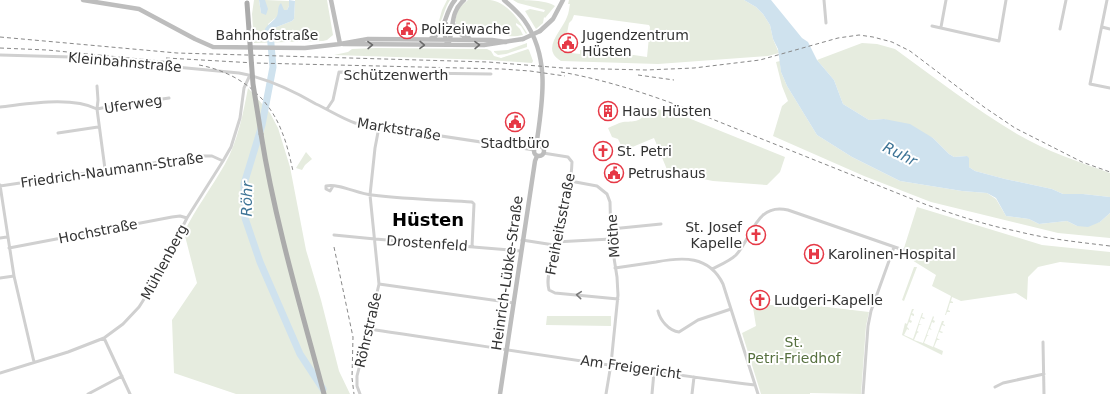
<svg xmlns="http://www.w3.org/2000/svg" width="1110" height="394" font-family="'DejaVu Sans',sans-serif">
<rect width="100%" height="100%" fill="#fff"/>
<path fill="#e6ecdf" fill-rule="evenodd" d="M254,0H259L261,13L265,0L289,1V6L287,10L284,11L268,24L274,42V28L292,21L294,19L295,0H327L333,35L327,40L323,41L254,43L252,14Z
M447,0H450C444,9 443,20 437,28L442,10Z
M468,0C475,0 483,0 490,0C507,2 519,20 527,33L526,34L521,26L516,23V25L520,29L523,35C510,38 505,35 492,33C486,33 479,34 473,33C467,32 464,27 458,29L455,21L458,9Z
M513,0C524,0 547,0 555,6L545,18L544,17L543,23L536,29L525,11L530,9L544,12L545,10L518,3Z
M569,0H744L756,7L763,14L770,25L773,39L779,53L768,56L658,64L561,61C540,49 562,31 567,17C569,13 569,8 570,4H568ZM574,15L649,25L650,27L647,57L593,49L580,50V54L562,52L563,46L574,47L575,36L567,33L569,23L572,20Z
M527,43V47L506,54L498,55L494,52V51L508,50Z
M862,43L877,44L895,49C935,78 975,109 1017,134C1046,151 1079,162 1110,173V197L1083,194H1063L1052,189L1005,179L975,171L969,167L967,156L954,157L949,154L933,138L884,119L869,120L843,104L834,80L817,60Z
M376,48L487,49L491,51L494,56L501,58L528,49L529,50L533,61L532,63L488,60L334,55L348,52L352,49Z
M780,61L781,72L787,86L817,135L852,157L900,181L962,191L987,193L996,199L1006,216L1029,219L1039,224L1067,221L1077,226L1100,222L1110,213V238L1058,233L931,202L864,176L773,136L782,106L788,101L782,86L776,62Z
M248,88L270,113L278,128L290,167L306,250L321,300L339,371L350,394H236L174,373L172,320L197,283L184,232C196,208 212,187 225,164C238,140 243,114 248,88Z
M651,108L672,112L681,115L785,157L780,172L767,185L713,181L668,172L654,138L630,148L625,153L618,139L612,137L608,128C613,126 618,123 623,122C633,121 641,123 645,112Z
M306,152L312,159L305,165L302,170L296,168Z
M917,207L1042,245L1110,252V266L1060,262L1038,267L1028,277L1027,300L1016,293L961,301L952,297L951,301L953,302V303H950L948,310L950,311V312H947L946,315H945L951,296L932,286L936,275L907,257L904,248Z
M914,267H917L904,301L902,300Z
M766,294L767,305L819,306L869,312L866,326L861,394L810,393V394H761L742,333L756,326L751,295Z
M912,309H914L912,313L914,314V316L911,315L910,320L912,321L911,323L909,322L907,327L909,329V330L907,329L904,335L913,339L922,313H923L922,317L925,318L924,319L921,318L919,324L922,325H919L917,331L919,332L917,333L914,340L923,343L933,316L934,317L933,320L935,321L934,323L932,322L930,328L932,330L929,329L927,335L929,336H927L924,343L933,347L942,321H944L943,324L945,325V326L942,325L940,331L943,332L942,333L939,332L937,338L940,340H937L934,347L943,351L942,355L902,335L905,323L907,324Z
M547,316H611V326L546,325Z"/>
<path fill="#cfe2ee" d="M259,0H265L268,9L266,15L261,13Z
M289,0L295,1L294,19L292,21L274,28V42H268L265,29C268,24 274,21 277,16C279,11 277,7 281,3L284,10H287L289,6Z
M744,0H771L802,38L808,42L817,60L834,80L843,104L869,120L884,119L910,124L933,138L949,154L954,157L967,156L969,158V167L975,171L1005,179L1052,189L1063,194H1083L1110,197V213L1100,222L1088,227L1077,226L1067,221L1039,224L1029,219L1006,216L996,198L987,193L962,191L900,181L852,157L817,135L787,86L781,72L778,49L773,39L770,25L763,14L756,7Z"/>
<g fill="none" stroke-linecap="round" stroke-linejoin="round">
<path stroke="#cfe2ee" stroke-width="7" d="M270,33L273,67L262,125L244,184L245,218L260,262L300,354L323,389"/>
<path stroke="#d0d0d0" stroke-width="3" d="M824,0L826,23
M1107,0L1090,84L1110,88
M932,26L999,41L1006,0
M941,27L946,0
M1102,27L1110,29
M1060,29L1066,0
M0,55L71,57L239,73C266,78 292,90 316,104C329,110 341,118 355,123L534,150
M97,86L98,100L97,109L105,169
M0,107C28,104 71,96 97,109
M97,109L102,108L169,98
M327,109L333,100L339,72L491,74
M58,133L98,127
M543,153L568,157L572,162C571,194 558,228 552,259C550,269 546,280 549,290L555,293L618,299
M570,181L597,186L607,194L610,202L611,239L617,277L618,295L611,364L606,394
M0,185L14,276L34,362
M0,186L200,156H212L223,161
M333,186L330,191L326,189V186C339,183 358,194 372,195C405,199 439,200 472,202L474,204L472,247
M611,229L661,224
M334,235L375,239L521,251
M0,238L7,237
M522,240L554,245
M555,242L611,239
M9,248L172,217L180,216L187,218
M615,268C629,266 642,264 656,262C682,257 709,255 723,284L758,394
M712,269C720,265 730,261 736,255C752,238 756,202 788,210L912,253
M0,278L14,276
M379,284L514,303
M658,311C660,320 669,331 679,332L698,320L731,309
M369,329C498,348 626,369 755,385
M104,338L130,394
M1043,342L1044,394
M0,373L68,352L104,338L123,324L139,307L153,285L187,218L223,161L231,147L240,118L244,88L250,75
M995,387L1003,383L1044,374
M88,394L122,376
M360,394L357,386V376L366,341L379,284L370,195L375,148L379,127
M652,394L654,372
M692,394L694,377
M863,394L868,326L871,311L894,247"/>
<path stroke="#bdbdbd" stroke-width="4.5" d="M83,0L139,9L195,39L213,47L305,48L340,44L368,39L492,40L506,42
M331,0L340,44
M504,0C511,6 518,12 524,20C550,56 543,99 537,140L538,146
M446,24L445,36L447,43
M453,24L460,34L469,38
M540,31L553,19L563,0
M430,39C448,30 443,14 455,0
M449,42C454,27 450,12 464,0
M343,44L484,45L523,39
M534 151a5 5 0 1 1 10 0a5 5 0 1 1-10 0Z
M500,394L535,161L537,156"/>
<path stroke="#ababab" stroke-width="5" d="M261,134C275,222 301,308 324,394"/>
<path stroke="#888" stroke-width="1" stroke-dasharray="4 3" stroke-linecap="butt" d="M0,37L177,53L488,62L563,68L646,70L694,68L760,60L838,38L859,35L873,37L892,42L910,51L984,107L1015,128L1082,162L1110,172
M0,48L47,50L171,62
M166,58L255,63L502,69L530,71L565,76
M199,65C237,72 268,95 282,132C287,144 290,158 293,171
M561,72C601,79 639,91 677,105L927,205C956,215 985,225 1016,231C1047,239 1078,242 1110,246
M638,75L674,80
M334,247L353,337L352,378L354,394"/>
<path stroke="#bdbdbd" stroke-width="4.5" d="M523,39L540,31"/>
<path stroke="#ababab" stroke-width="5" d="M247,3L253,84L261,134"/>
</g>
<defs><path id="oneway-chevron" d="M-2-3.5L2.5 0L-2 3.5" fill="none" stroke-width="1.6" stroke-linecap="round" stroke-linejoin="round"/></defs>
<g stroke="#6a6a6a">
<use href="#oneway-chevron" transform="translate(370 45) rotate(-1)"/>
<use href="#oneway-chevron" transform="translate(422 45) rotate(1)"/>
<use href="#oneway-chevron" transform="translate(477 45) rotate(-1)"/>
</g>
<use stroke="#7a7a7a" href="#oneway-chevron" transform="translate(579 295) rotate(-175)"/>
<defs>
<g id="civic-ring" transform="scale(1)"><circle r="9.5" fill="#fff" stroke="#e63946" stroke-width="1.5"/><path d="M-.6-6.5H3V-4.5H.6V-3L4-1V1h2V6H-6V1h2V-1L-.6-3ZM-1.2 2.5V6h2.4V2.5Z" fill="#e63946"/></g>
<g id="building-ring" transform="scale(1)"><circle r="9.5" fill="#fff" stroke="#e63946" stroke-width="1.5"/><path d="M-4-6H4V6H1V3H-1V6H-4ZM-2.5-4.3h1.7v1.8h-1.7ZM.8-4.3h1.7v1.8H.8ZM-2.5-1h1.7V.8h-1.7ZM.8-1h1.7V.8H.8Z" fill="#e63946"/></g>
<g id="church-ring" transform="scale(1)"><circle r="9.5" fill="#fff" stroke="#e63946" stroke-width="1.5"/><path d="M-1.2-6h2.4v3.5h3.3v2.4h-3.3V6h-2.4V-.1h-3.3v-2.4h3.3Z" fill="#e63946"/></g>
<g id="hospital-ring" transform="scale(1)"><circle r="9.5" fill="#fff" stroke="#e63946" stroke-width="1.5"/><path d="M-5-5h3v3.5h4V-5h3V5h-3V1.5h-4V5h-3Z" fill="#e63946"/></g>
</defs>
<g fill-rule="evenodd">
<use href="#civic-ring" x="407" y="29"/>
<use href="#civic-ring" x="568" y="43"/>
<use href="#building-ring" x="608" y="111"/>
<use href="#civic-ring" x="515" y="122"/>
<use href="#church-ring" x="603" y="151"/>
<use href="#civic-ring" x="614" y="173"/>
<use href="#church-ring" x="756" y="235"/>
<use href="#hospital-ring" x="814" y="254"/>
<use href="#church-ring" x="760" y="300"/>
</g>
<g text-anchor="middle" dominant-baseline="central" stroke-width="4" stroke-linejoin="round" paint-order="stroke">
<g font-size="14" fill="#333" stroke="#fff" text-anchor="start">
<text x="421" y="29">Polizeiwache</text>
<text x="582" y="35">Jugendzentrum<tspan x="582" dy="16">Hüsten</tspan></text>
<text x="622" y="111">Haus Hüsten</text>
<text x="515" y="143" text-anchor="middle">Stadtbüro</text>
<text x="617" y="151">St. Petri</text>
<text x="628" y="173">Petrushaus</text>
<text x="742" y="227" text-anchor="end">St. Josef<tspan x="742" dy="16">Kapelle</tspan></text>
<text x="828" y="254">Karolinen-Hospital</text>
<text x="774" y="300">Ludgeri-Kapelle</text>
</g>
<g font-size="14" fill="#333" stroke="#fff">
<text x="267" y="35">Bahnhofstraße</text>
<text transform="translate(125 62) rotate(5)">Kleinbahnstraße</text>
<text x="396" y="75">Schützenwerth</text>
<text transform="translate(133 104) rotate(-9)">Uferweg</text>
<text transform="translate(399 129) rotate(9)">Marktstraße</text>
<text transform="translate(112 170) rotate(-8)">Friedrich-Naumann-Straße</text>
<text transform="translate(560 224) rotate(-79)">Freiheitsstraße</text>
<text transform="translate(98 231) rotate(-11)">Hochstraße</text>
<text transform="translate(613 236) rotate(-94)">Möthe</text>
<text transform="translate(427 243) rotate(4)">Drostenfeld</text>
<text transform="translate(164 262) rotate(-62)">Mühlenberg</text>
<text transform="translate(507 273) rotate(-82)">Heinrich-Lübke-Straße</text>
<text transform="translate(368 330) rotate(-77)">Röhrstraße</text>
<text transform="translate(631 367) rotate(8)">Am Freigericht</text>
</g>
<g font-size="14" fill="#56703f" stroke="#fff">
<text x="794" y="342">St.<tspan x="794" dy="16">Petri-Friedhof</tspan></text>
</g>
<g font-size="15" font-style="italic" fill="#3f7597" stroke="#fff">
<text transform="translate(900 154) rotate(27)">Ruhr</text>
<text transform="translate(247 199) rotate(-89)">Röhr</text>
</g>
<g font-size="18" font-weight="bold" fill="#000" stroke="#fff">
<text x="428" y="219">Hüsten</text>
</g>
</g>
</svg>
